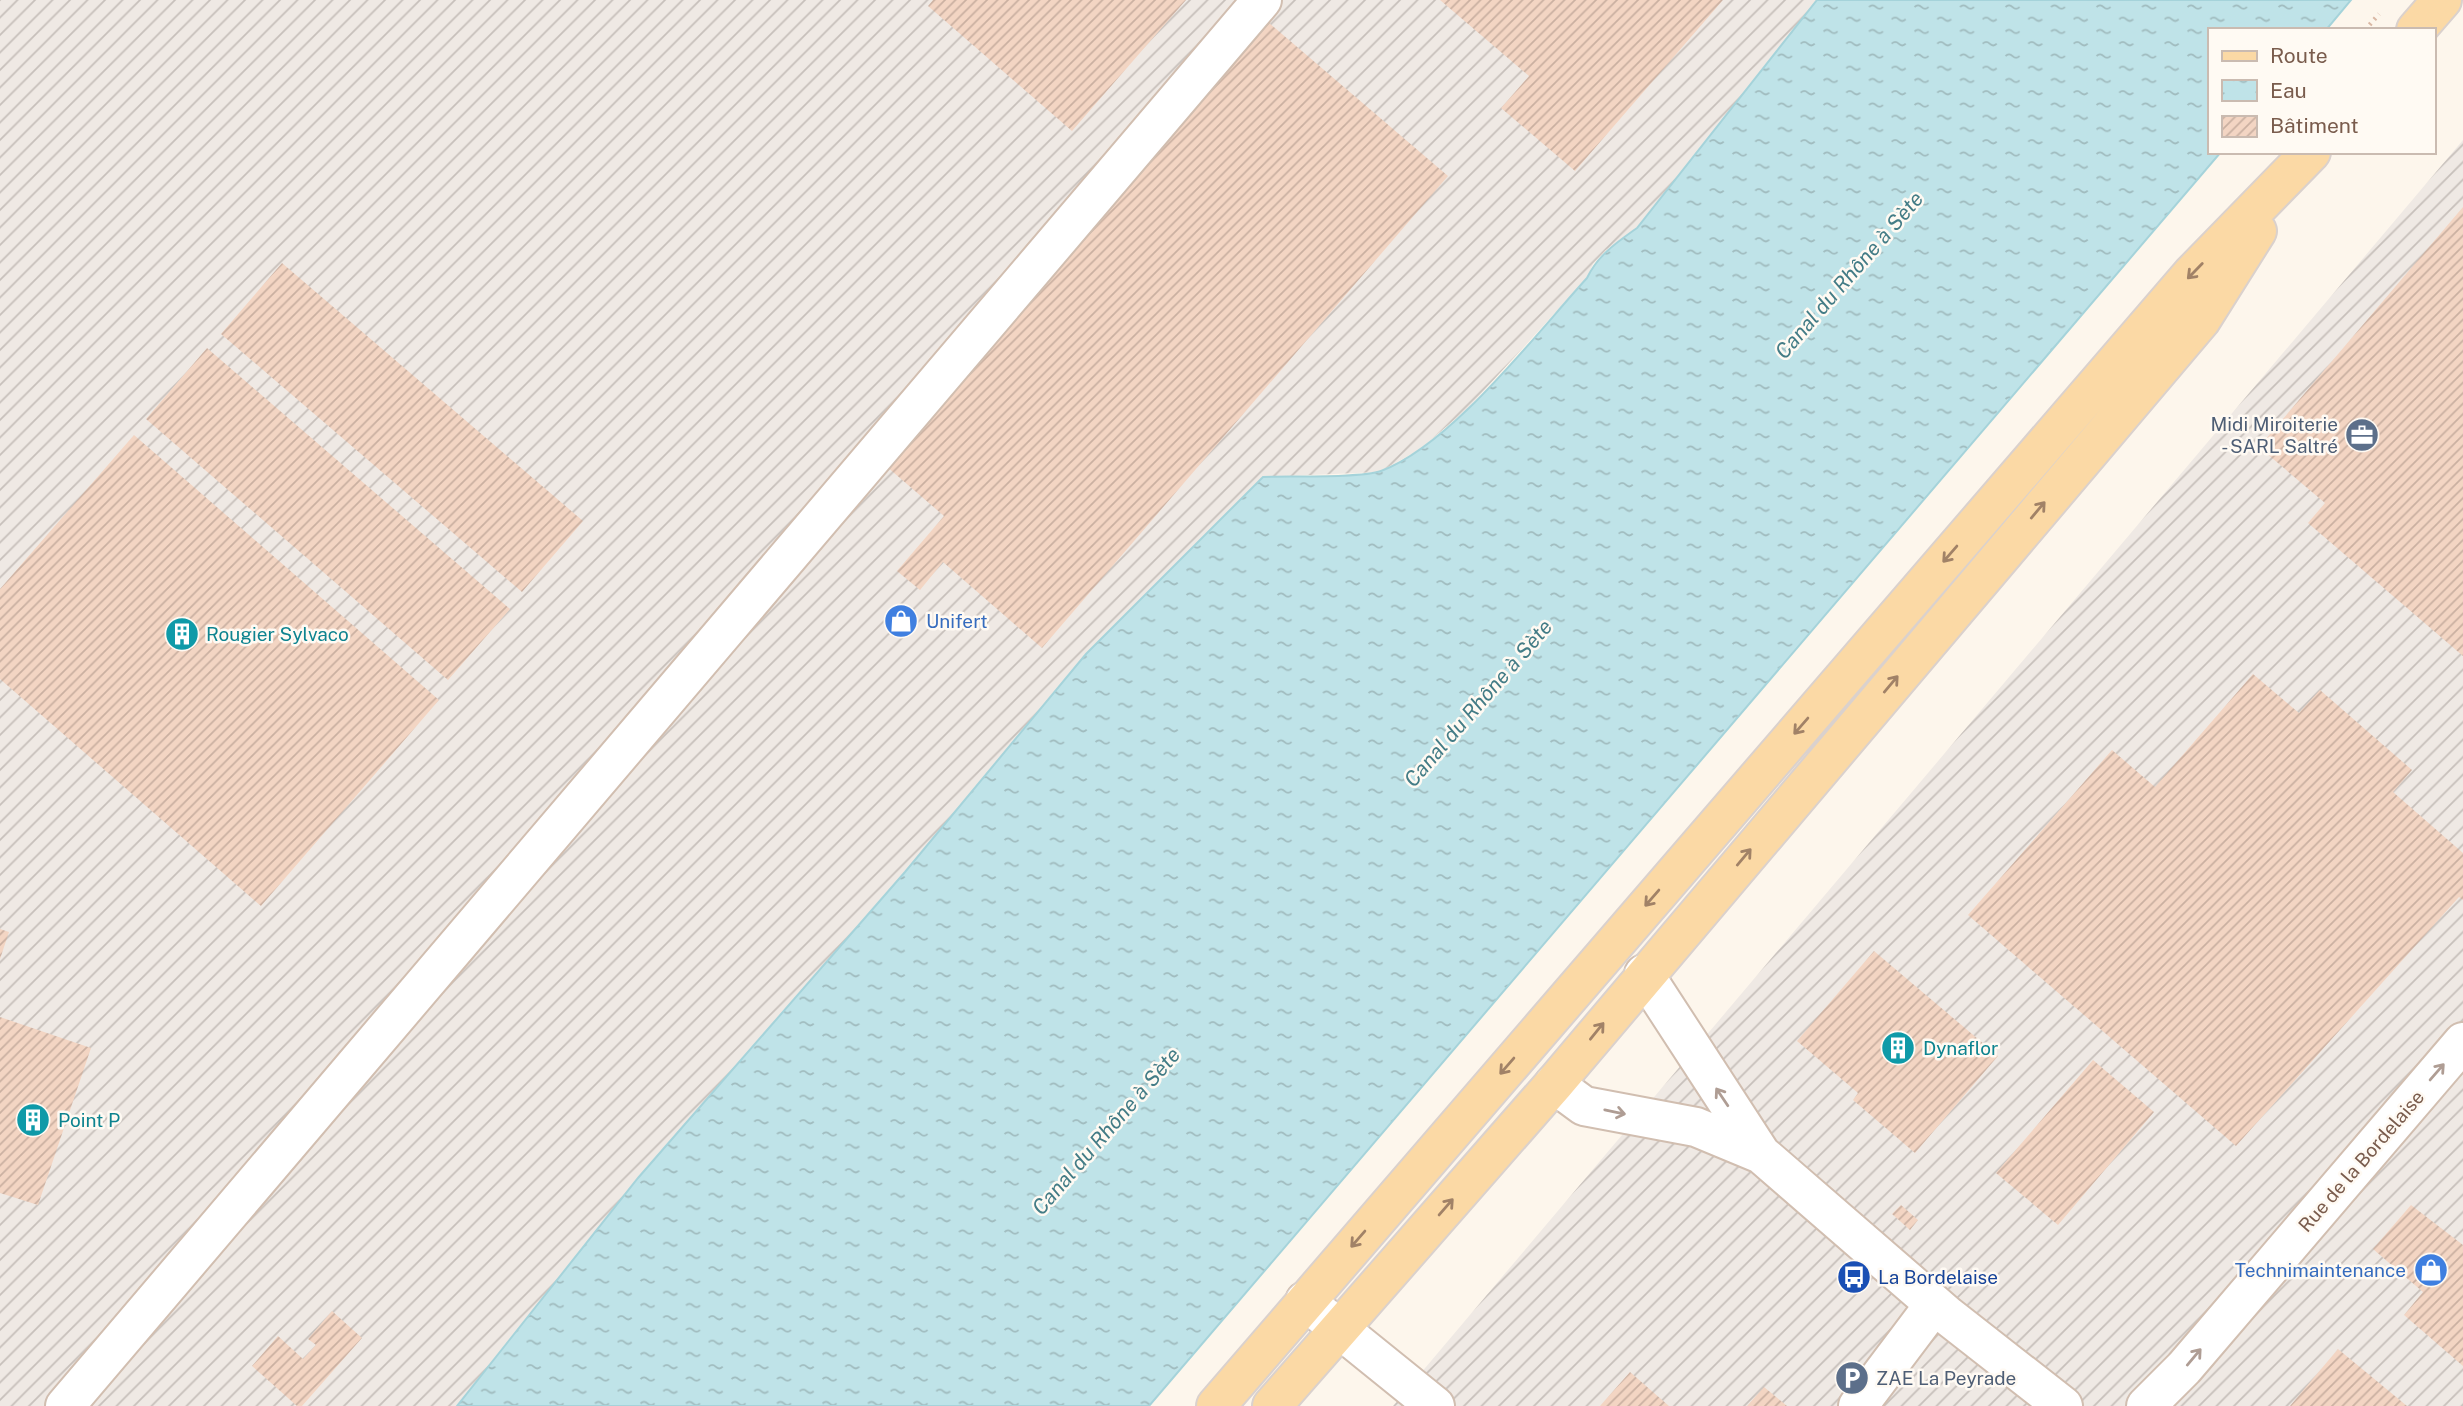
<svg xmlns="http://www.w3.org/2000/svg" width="2463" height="1406" font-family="'Public Sans',sans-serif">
<defs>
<pattern id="industrial-furrows" width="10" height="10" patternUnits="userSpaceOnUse" patternTransform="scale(1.75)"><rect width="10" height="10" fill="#efe9e4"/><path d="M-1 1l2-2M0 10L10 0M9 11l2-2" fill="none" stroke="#c7c0bb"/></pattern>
<pattern id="water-ripples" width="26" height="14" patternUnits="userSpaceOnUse" patternTransform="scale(1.75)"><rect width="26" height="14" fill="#bfe3e8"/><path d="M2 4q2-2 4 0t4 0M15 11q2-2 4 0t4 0" fill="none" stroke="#a0bbbe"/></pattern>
<pattern id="building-hatch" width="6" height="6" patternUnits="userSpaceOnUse" patternTransform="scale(1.75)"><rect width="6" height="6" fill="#f3d5c3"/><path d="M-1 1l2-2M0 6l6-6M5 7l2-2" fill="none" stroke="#cab0a1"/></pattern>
</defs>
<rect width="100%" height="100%" fill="#fdf6ec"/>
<path fill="url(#industrial-furrows)" d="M0,0H1817L1637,228L1606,250L1593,264L1587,278L1467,409L1419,450L1379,472L1263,477L1086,654L905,872L638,1178L457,1406H0Z
M2463,140V1406H1393Z"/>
<path fill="url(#water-ripples)" stroke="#a5d3da" stroke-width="2" d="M1817,0H2351L2326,30H2209V152H2221L1149,1406H457L638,1178L905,872L1086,654L1263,477C1288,476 1362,478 1381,471C1451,445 1535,335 1587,278C1598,255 1616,243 1637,228Z"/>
<path fill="url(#building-hatch)" d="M933,0H1186L1072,131L928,6Z
M1440,0H1723L1575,171L1501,108L1529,76Z
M1268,22L1448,176L1042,648L943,562L920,590L897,571L944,516L886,466Z
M2463,207V656L2308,523L2325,503L2259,447Z
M282,263L583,521L522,592L221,334Z
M207,348L510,609L448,680L146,419Z
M134,435L439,700L261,906L0,679V589Z
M2253,674L2299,713L2320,690L2412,770L2393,792L2463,853V900L2459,897L2236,1146L1968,915L2112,750L2155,787Z
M0,929L9,932L0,959Z
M1874,951L1998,1056L1915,1153L1853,1100L1858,1093L1797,1041Z
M0,1017L91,1048L38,1205L0,1193Z
M2093,1060L2154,1112L2058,1225L1996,1173Z
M1901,1205L1918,1220L1910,1230L1892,1214Z
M2411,1205L2463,1245V1366L2404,1315L2423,1292L2373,1249Z
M332,1311L362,1338L302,1406H297L252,1366L278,1336L303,1359L316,1345L308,1339Z
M2338,1349L2407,1406H2290Z
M1630,1372L1669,1406H1600Z
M1764,1387L1787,1406H1747Z"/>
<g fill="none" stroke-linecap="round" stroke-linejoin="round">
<g stroke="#d1beb0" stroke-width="42">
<path id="minor" d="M1644,974L1761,1154L1948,1316L2063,1406
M1554,1084L1584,1106L1696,1127L1761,1154
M1305,1301L1435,1406
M65,1406L1262,0
M1858,1406L1934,1305
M2146,1406L2184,1368L2463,1042"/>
</g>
<g stroke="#dad1cd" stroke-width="42">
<path id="major" d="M2416,30L2442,0
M1216,1406L2192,274L2311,152
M1272,1406L1554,1084L2201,320L2257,231"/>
</g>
<path stroke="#d9b8a5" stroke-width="4.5" stroke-dasharray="2 5" stroke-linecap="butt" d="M2365,30L2379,14"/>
<use href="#minor" stroke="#fff" stroke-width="38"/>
<use href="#major" stroke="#fbd9a5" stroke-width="38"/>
</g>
<defs><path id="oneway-shaft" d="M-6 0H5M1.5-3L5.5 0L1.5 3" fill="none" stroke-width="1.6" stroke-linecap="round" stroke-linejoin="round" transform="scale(1.75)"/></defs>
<g stroke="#a18267">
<use href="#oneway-shaft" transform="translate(2195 271) rotate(134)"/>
<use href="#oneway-shaft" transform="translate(2038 510) rotate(-50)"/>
<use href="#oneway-shaft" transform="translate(1950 554) rotate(131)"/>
<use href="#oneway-shaft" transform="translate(1891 684) rotate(-50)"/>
<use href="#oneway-shaft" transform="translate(1801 726) rotate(131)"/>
<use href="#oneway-shaft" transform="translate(1744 857) rotate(-50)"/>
<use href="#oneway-shaft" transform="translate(1652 898) rotate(131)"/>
<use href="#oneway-shaft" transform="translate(1597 1031) rotate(-51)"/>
<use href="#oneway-shaft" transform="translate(1507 1066) rotate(131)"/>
<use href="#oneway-shaft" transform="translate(1446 1207) rotate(-49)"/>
<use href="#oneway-shaft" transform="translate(1358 1239) rotate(131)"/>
</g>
<g stroke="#af9d94">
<use href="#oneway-shaft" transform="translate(2437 1072) rotate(-49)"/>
<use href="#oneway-shaft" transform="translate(1722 1097) rotate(-124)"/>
<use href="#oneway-shaft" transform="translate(1615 1112) rotate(12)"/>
<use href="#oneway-shaft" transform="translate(2194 1357) rotate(-50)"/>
</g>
<defs>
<g id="office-disc" transform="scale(1.75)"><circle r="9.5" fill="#5c6f8a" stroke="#fffaf3"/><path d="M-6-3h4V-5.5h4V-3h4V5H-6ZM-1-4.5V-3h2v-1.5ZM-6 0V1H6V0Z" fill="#fff"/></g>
<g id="shop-disc" transform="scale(1.75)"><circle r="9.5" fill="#3f7fe0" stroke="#fffaf3"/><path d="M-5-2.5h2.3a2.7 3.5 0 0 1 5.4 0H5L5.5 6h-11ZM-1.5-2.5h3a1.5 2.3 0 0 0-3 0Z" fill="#fff"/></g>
<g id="building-disc" transform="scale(1.75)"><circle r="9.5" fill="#0f9aa8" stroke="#fffaf3"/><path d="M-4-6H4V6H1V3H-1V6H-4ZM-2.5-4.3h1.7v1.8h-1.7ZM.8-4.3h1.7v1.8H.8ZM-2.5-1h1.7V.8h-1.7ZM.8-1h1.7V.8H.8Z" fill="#fff"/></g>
<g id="bus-disc" transform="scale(1.75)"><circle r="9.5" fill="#1a4fb4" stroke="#fffaf3"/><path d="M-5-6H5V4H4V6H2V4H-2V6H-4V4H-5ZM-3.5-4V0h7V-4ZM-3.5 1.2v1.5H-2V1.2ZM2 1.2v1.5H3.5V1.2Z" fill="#fff"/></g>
<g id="parking-disc" transform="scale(1.75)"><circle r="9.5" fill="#5c6f8a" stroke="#fffaf3"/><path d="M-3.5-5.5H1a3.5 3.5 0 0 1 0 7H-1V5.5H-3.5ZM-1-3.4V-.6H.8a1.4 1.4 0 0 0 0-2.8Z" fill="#fff"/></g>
</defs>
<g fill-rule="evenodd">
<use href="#office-disc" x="2362" y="435"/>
<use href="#shop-disc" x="901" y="621"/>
<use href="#building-disc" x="182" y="634"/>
<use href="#building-disc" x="1898" y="1048"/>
<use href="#building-disc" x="33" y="1120"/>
<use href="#shop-disc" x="2431" y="1270"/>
<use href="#bus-disc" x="1854" y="1277"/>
<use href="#parking-disc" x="1852" y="1378"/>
</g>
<g text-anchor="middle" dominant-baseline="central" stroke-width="5" stroke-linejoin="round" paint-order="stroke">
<g font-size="19" fill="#4e5e75" stroke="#fffaf3" text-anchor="end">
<text x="2338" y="424">Midi Miroiterie<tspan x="2338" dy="22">- SARL Saltré</tspan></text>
<text x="1876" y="1378" text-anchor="start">ZAE La Peyrade</text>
</g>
<g font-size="19" fill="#366cbe" stroke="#fffaf3" text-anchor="start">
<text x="926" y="621">Unifert</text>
<text x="2406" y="1270" text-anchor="end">Technimaintenance</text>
</g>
<g font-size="19" fill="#0d838f" stroke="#fffaf3" text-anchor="start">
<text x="206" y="634">Rougier Sylvaco</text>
<text x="1923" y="1048">Dynaflor</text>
<text x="58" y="1120">Point P</text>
</g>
<g font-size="19" fill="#7a5c4d" stroke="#fffaf3">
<text transform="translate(2361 1161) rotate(-49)">Rue de la Bordelaise</text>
</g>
<g font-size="19" fill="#164399" stroke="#fffaf3" text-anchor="start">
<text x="1878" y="1277">La Bordelaise</text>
</g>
<g font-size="21" font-style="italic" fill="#437c86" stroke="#fffaf3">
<text transform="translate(1849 275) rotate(-49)">Canal du Rhône à Sète</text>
<text transform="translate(1478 703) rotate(-49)">Canal du Rhône à Sète</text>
<text transform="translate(1106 1131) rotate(-49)">Canal du Rhône à Sète</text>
</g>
</g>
<rect x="2208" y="28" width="228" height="126" fill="#fffaf3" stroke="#cabbb1" stroke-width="2"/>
<rect x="2222" y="51" width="35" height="10" fill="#fbd9a5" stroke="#cabbb1" stroke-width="2"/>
<text x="2270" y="63" font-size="21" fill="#7a5c4d">Route</text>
<rect x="2222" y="80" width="35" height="21" fill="url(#water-ripples)" stroke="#cabbb1" stroke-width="2"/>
<text x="2270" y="98" font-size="21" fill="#7a5c4d">Eau</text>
<rect x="2222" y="116" width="35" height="21" fill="url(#building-hatch)" stroke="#cabbb1" stroke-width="2"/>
<text x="2270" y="133" font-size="21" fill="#7a5c4d">Bâtiment</text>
</svg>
